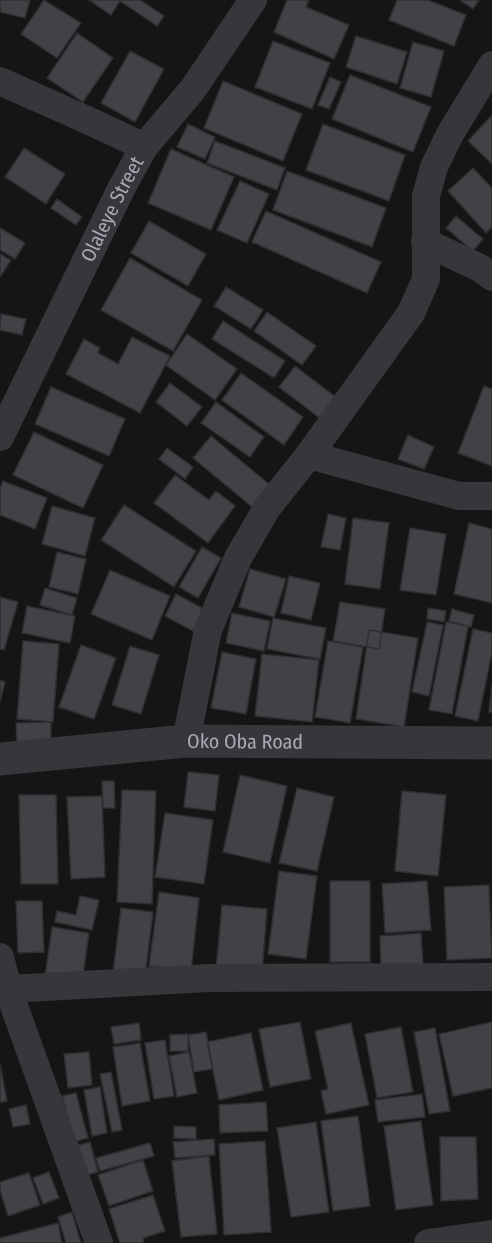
<svg xmlns="http://www.w3.org/2000/svg" width="492" height="1243" font-family="'Fira Sans Condensed',sans-serif">
<rect width="100%" height="100%" fill="#151516"/>
<path fill="#424246" stroke="#2f2f32" stroke-width="1.5" d="M0,0H30L25,18L0,12Z
M44,0L81,23L57,58L21,34Z
M89,0H140L164,16L157,26L120,1L111,15Z
M287,0H309L306,7L349,25L334,59L274,32Z
M397,0H428L466,15L454,46L389,20Z
M460,0H479L473,9Z
M77,33L113,58L83,102L47,78Z
M356,36L407,52L397,84L346,67Z
M273,41L330,63L312,109L255,87Z
M413,42L444,51L431,97L400,88Z
M130,51L164,69L135,122L101,103Z
M350,75L431,107L413,152L332,119Z
M330,77L341,82L329,109L318,105Z
M223,81L302,114L283,161L204,128Z
M491,116L492,117V164L468,141Z
M188,124L215,137L205,159L177,147Z
M323,124L405,155L389,201L306,170Z
M215,141L285,168L277,190L207,163Z
M24,148L65,174L46,204L5,177Z
M171,149L234,177L211,230L148,203Z
M473,168L492,188V227L486,233L448,191Z
M287,171L386,208L372,247L273,210Z
M240,181L269,194L247,243L217,230Z
M57,199L82,217L76,225L51,208Z
M266,211L381,262L367,293L252,242Z
M456,216L483,239L473,251L446,228Z
M149,221L206,254L188,286L131,253Z
M0,228L25,243L15,259L0,250Z
M0,254L11,260L1,276L0,275Z
M130,258L202,300L173,351L101,310Z
M226,287L263,310L251,329L214,306Z
M267,312L316,346L302,365L254,331Z
M1,314L26,319L22,335L0,330Z
M223,321L285,361L274,378L212,339Z
M187,334L237,369L215,400L166,365Z
M132,337L170,356L140,413L66,374L84,339L100,348L98,353L118,364Z
M295,366L337,398L321,419L279,387Z
M241,373L303,417L284,445L222,400Z
M170,383L202,407L187,426L156,402Z
M484,386L492,389V466L458,453Z
M51,387L125,419L109,456L35,424Z
M216,402L264,437L250,457L201,423Z
M34,432L103,465L83,508L13,475Z
M408,435L434,447L424,469L398,459Z
M211,436L270,485L252,507L193,458Z
M167,448L193,467L185,479L159,459Z
M175,475L209,500L216,491L235,506L208,543L154,503Z
M3,481L47,498L35,529L0,515V488Z
M124,505L196,551L174,587L101,540Z
M52,506L95,518L85,556L42,544Z
M328,514L346,518L340,550L321,547Z
M353,518L389,523L380,589L345,584Z
M469,523L492,529V603L454,594Z
M410,528L446,534L436,595L400,590Z
M202,547L221,558L198,598L179,587Z
M57,552L86,559L78,594L49,587Z
M250,569L286,579L274,617L239,607Z
M110,570L170,596L152,640L91,614Z
M289,576L320,583L311,620L281,613Z
M45,588L77,598L72,615L40,605Z
M176,594L204,609L193,631L165,616Z
M0,597L18,602L4,650L0,649Z
M340,602L385,609L379,649L333,641Z
M27,606L75,616L70,643L22,633Z
M428,608L446,611L444,622L427,619Z
M452,609L474,615L471,627L449,621Z
M232,613L270,621L264,651L226,643Z
M273,618L326,628L320,659L267,649Z
M427,622L443,625L429,696L412,692Z
M446,622L468,626L452,714L429,710Z
M473,629L492,633V652L478,721L455,716Z
M369,630L418,638L404,727L356,719Z
M23,641L59,644L53,722L17,719Z
M328,641L363,647L350,723L315,717Z
M81,645L116,658L94,719L59,707Z
M130,646L159,655L141,714L112,705Z
M222,652L256,659L246,714L211,708Z
M262,654L319,660L312,722L255,716Z
M0,680L5,682L0,702Z
M492,684V712H489Z
M51,722V741L17,742L16,723Z
M188,772L219,775L215,811L184,807Z
M240,775L287,786L270,863L223,852Z
M102,781H114L115,808H103Z
M297,788L334,797L317,871L279,863Z
M122,790L156,791L152,904L117,902Z
M402,791L446,795L438,876L395,871Z
M19,795H56L58,884H21Z
M102,796L105,877L71,879L67,797Z
M165,813L213,820L204,884L155,877Z
M279,871L317,876L306,959L268,954Z
M330,881H370V962H330Z
M427,881L431,930L385,933L382,884Z
M489,885L492,958L447,960L444,887Z
M159,892L199,898L191,971L149,966Z
M80,896L99,900L92,930L55,922L57,911L76,915Z
M16,901H42L44,952L18,953Z
M222,905L267,909L262,974L216,970Z
M121,908L153,912L145,977L113,973Z
M52,927L89,933L82,983L45,977Z
M421,933L423,964L381,966L380,936Z
M300,1022L311,1079L270,1087L259,1029Z
M492,1022V1088L453,1096L439,1034Z
M139,1023L141,1040L114,1044L111,1027Z
M351,1023L369,1105L326,1114L321,1091L328,1089L315,1031Z
M401,1027L413,1092L377,1098L365,1034Z
M435,1028L450,1111L429,1114L414,1032Z
M206,1032L213,1069L194,1072L188,1035Z
M251,1033L263,1090L219,1100L207,1042Z
M188,1034V1051H170V1035Z
M165,1040L174,1096L154,1099L145,1043Z
M140,1043L150,1101L122,1106L113,1047Z
M89,1052L92,1085L68,1088L64,1054Z
M189,1052L197,1093L177,1097L169,1056Z
M0,1064L7,1101L0,1102Z
M111,1072L122,1130L112,1132L100,1074Z
M100,1087L107,1133L92,1136L84,1090Z
M76,1093L88,1138L74,1142L62,1096Z
M422,1094L425,1117L378,1122L375,1100Z
M266,1102L268,1131L220,1133L219,1105Z
M26,1105L30,1124L13,1127L9,1109Z
M358,1116L370,1206L333,1211L321,1121Z
M421,1121L433,1205L396,1210L384,1126Z
M316,1122L329,1212L291,1217L277,1128Z
M174,1126L196,1127V1139L174,1138Z
M440,1137H476L478,1199L441,1201Z
M214,1139L215,1155L175,1158L173,1142Z
M265,1141L271,1232L224,1235L219,1144Z
M90,1142L98,1172L83,1176L75,1146Z
M150,1143L154,1156L100,1171L96,1158Z
M209,1156L217,1234L181,1237L172,1161Z
M143,1160L153,1191L109,1206L98,1175Z
M49,1172L59,1198L43,1204L33,1178Z
M29,1173L40,1205L8,1216L0,1190V1182Z
M153,1195L165,1231L143,1238L144,1243H120L109,1209Z
M72,1212L81,1243H66L58,1217Z
M58,1223L62,1243H0V1238Z"/>
<g fill="none" stroke-linecap="round" stroke-linejoin="round">
<g stroke="#36363b" stroke-width="28">
<path d="M0,81C48,103 96,123 144,147"/>
<path d="M425,242L480,268L492,277"/>
<path id="s1" d="M0,437L122,187L144,147L193,89L253,0"/>
<path d="M309,455L459,496H492"/>
<path d="M186,741L208,630L238,558L267,508L309,455L411,313L426,279V196L434,167L450,134L492,65"/>
<path d="M0,957L8,989L99,1243"/>
<path d="M8,989L209,978L492,977"/>
<path d="M428,1243L492,1234"/>
</g>
<path stroke="#36363b" stroke-width="33" id="s2" d="M0,759L186,741L492,743"/>
</g>
<g text-anchor="middle" dominant-baseline="central" stroke-width="4.5" stroke-linejoin="round" paint-order="stroke">
<g font-size="20" fill="#a8a9b5" stroke="#101011">
<text stroke="none"><textPath href="#s1" startOffset="254">Olaleye Street</textPath></text>
<text stroke="none"><textPath href="#s2" startOffset="246">Oko Oba Road</textPath></text>
</g>
</g>
</svg>
